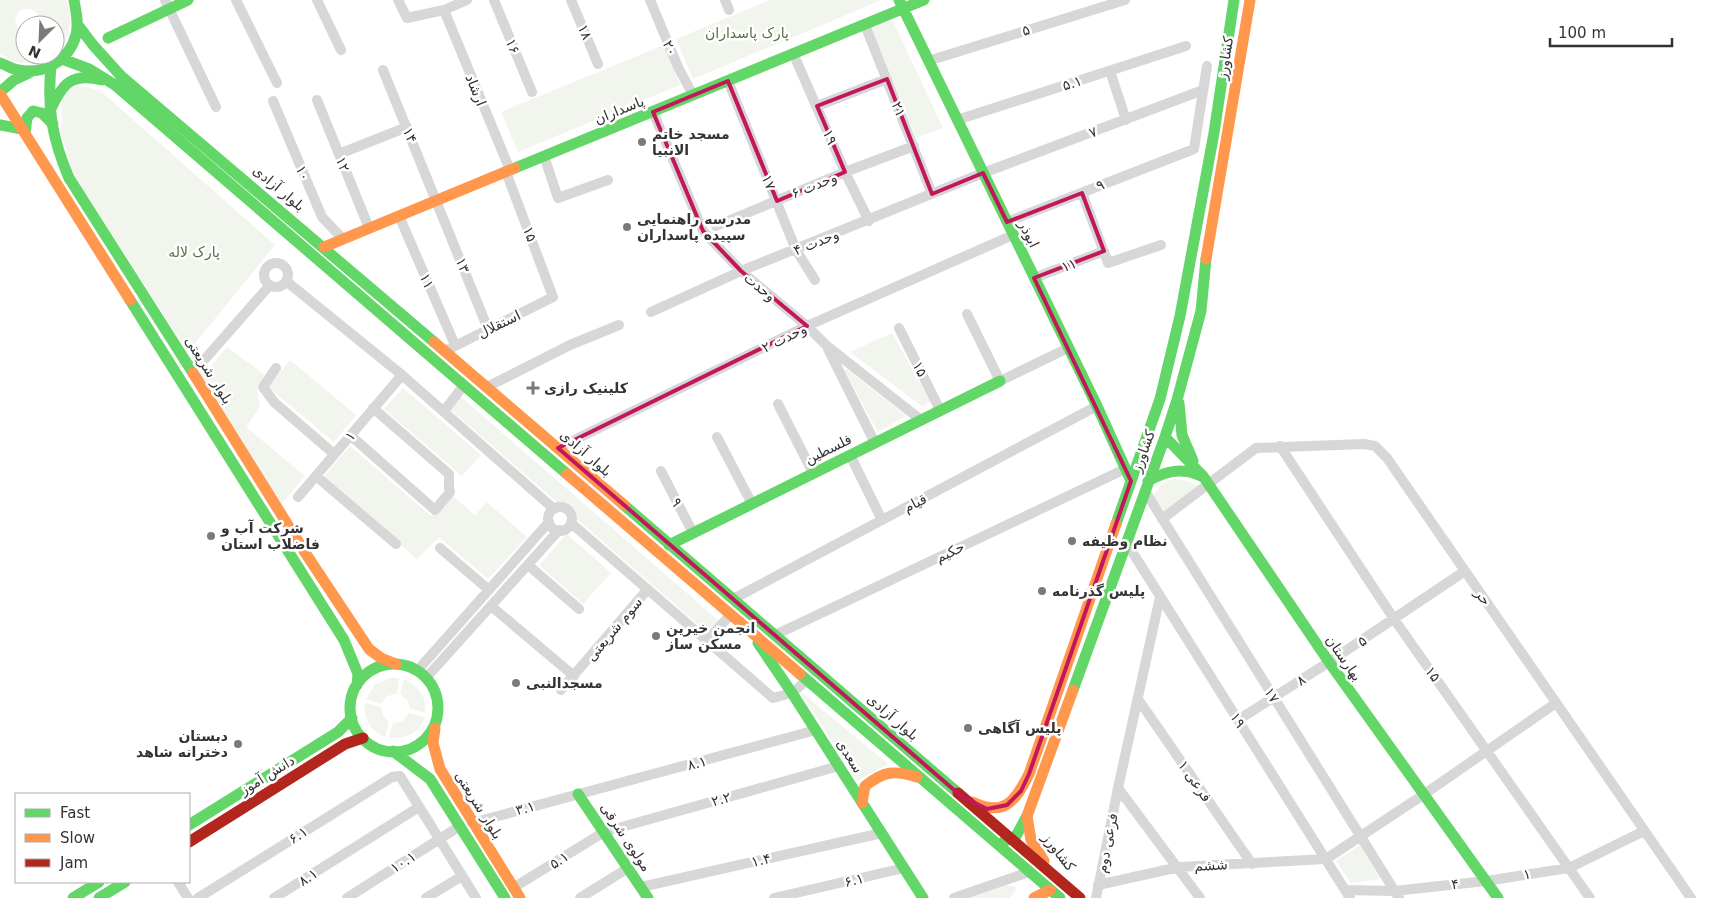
<svg xmlns="http://www.w3.org/2000/svg" width="1725" height="898" font-family="'DejaVu Sans',Cairo,sans-serif">
<rect width="100%" height="100%" fill="#fff"/>
<path fill="#f1f5ed" d="M0,0H66C74,20 70,39 55,54V25H39C42,11 29,4 18,12L15,21L18,29L25,33V55H54C37,67 17,66 0,54Z
M770,0H882L693,79L676,39Z
M892,19L943,128L916,138L871,27Z
M664,45L680,85L518,152L501,112Z
M72,86L88,87L104,94L275,245L188,352L75,177L61,133L62,97Z
M892,333L930,401L923,407L850,352Z
M227,347L265,375L257,387L260,407L246,427L305,476L281,504L198,374L211,366Z
M290,360L356,415L334,442L268,387Z
M844,370H848L906,416L878,432Z
M403,388L481,455L462,476L384,409Z
M461,397L719,621L708,633L451,410Z
M350,446L431,516L452,495L475,515L487,502L527,537L488,579L439,537L417,559L323,478Z
M1175,479L1184,480L1200,486L1166,513L1154,496C1159,486 1164,481 1175,479Z
M567,534L611,573L583,604L539,565Z
M389,678H399L397,694L387,696L381,704L366,699L374,685Z
M404,679C419,685 427,697 425,713L410,709L408,701L400,694Z
M800,691L888,764L857,781Z
M365,703L381,707L383,716L389,722L385,737C370,731 363,718 365,703Z
M409,713L425,717C419,733 405,740 389,738L393,723L403,721Z
M1360,845L1380,879L1351,883L1336,861Z
M1008,885L1016,887L1015,892L1009,898H971Z"/>
<g fill="none" stroke-linecap="round" stroke-linejoin="round">
<path stroke="#d7d7d7" stroke-width="10" d="M165,0L216,107
M236,0L277,83
M317,0L341,50
M398,0L407,18L444,10L467,0
M494,0L532,92
M571,0L598,64
M650,0L678,67L693,95
M725,0L729,10
M444,10L510,170
M865,25L932,194
M793,53L845,172L869,221
M928,61L1125,0
M383,70L488,329
M1110,71L1126,120
M728,81L796,250L815,280
M317,100L369,228
M273,101L322,217L343,239
M817,106L887,79
M653,112L703,231L741,271L807,326L827,346L921,420
M957,120L1186,46
M339,154L407,127
M544,156L558,198L608,180
M1082,193L1108,263L1161,245
M399,216L455,345
M1007,222L1194,149L1207,66
M716,226L845,172L914,146
M264 275a12 12 0 1 1 24 0a12 12 0 1 1-24 0Z
M1034,278L1104,251
M286,281L402,375L554,509
M651,312L741,271L983,173L1203,90
M967,314L1000,381L1068,348
M899,328L940,410
M828,349L875,443
M445,351L553,297L506,172
M190,368L205,359L270,285
M276,368L263,387L274,402L334,454
M487,387L570,345L619,325
M778,404L813,473
M444,411L464,385
M350,435L435,510L450,492L449,488V474L373,408
M717,437L752,504
M1280,446L1394,619L1590,898
M558,448L807,326L1013,235
M850,455L882,520
M661,471L693,533
M316,476L396,544
M1145,491L1399,898
M298,497L402,375
M548 519a12 12 0 1 1 24 0a12 12 0 1 1-24 0Z
M1162,519L1256,448L1364,444L1375,446L1387,458L1691,898
M571,523L773,698L792,693L807,680
M1126,542L1350,898
M440,548L489,590
M528,565L579,609
M733,599L1097,406
M491,606L574,676
M775,635L1125,469
M707,641L730,615
M417,671L549,522
M426,678L559,530
M561,690L647,590
M1138,699L1252,864
M1238,720L1329,662L1465,571
M1118,788L1200,898
M472,823L816,730
M178,882L188,898
M1098,885L1179,867L1326,859L1423,795L1556,703
M641,887L882,833
M513,888L604,832L839,766
M1345,890L1394,891L1486,881L1569,868L1644,831
M198,898L392,777L400,776L476,898
M274,898L419,807
M347,898L460,826
M426,898L462,876
M580,898L628,868
M774,898L904,868
M954,898L1029,872
M1096,898L1118,788L1160,597"/>
<path stroke="#63d668" stroke-width="11" d="M899,0L1097,406L1131,481
M78,25L93,45L121,76L434,342
M108,38L188,0
M62,59L89,69L115,85L567,474
M0,63C6,65 12,69 18,70C44,75 69,61 76,35C79,23 76,12 74,0
M51,66C47,109 52,138 69,178L193,373
M0,92L14,80L31,72
M50,111C62,84 71,72 102,80
M0,125L22,129
M25,133L27,118L33,111L42,113L53,124
M515,168L924,0
M130,300L344,640L358,674L357,685
M1179,403L1182,435L1193,461
M1165,437L1203,476L1329,662L1498,898
M1148,481C1166,471 1182,467 1201,476
M624,505L958,793
M1116,524L1160,399L1180,316L1214,133L1234,0
M669,545L1000,381
M758,643L792,693L923,898
M350 708a44 44 0 1 1 88 0a44 44 0 1 1-88 0Z
M800,674L1060,898
M1073,690L1165,437L1177,400L1201,311L1206,259
M393,751L430,779L505,898
M578,794L648,898
M189,825L338,732L352,718
M1003,842L1016,836L1027,816
M73,898L99,882
M99,898L125,882"/>
<path stroke="#ff974d" stroke-width="11" d="M0,94L130,300
M324,247L515,168
M1206,259L1250,0
M434,342L624,505
M193,373L306,554L369,649L381,658L396,664
M567,474L800,674
M435,728L433,743L440,769L520,898
M972,802C1004,817 1015,802 1029,774L1116,524
M862,803L865,786C884,771 894,770 917,777
M1044,861L1031,840L1027,816L1073,690
M1034,898L1050,890"/>
<path stroke="#b3261e" stroke-width="11" d="M958,793L1080,898
M189,842L345,744L363,738"/>
</g>
<path fill="none" stroke="#c2185b" stroke-width="4" stroke-linejoin="round" d="M887,79L932,194L983,173L1007,222L1082,193L1104,251L1034,278L1131,481L1029,774L1021,791L1007,805L987,809L961,796L558,448L807,326L741,271L703,231L653,112L728,81L777,201L845,172L817,106Z"/>
<g fill="#7a7a7a" stroke="#fff" stroke-width="2">
<circle cx="642" cy="142" r="5"/>
<circle cx="627" cy="227" r="5"/>
<path d="M530.5 380.5h5v5h5v5h-5v5h-5v-5h-5v-5h5z"/>
<circle cx="211" cy="536" r="5"/>
<circle cx="1072" cy="541" r="5"/>
<circle cx="1042" cy="591" r="5"/>
<circle cx="656" cy="636" r="5"/>
<circle cx="516" cy="683" r="5"/>
<circle cx="968" cy="728" r="5"/>
<circle cx="238" cy="744" r="5"/>
</g>
<g text-anchor="middle" dominant-baseline="central" stroke-width="5" stroke-linejoin="round" paint-order="stroke">
<g font-size="14" fill="#333" stroke="#fff">
<text transform="translate(1026 30) rotate(-17)">۵</text>
<text transform="translate(585 32) rotate(67)">۱۸</text>
<text transform="translate(513 46) rotate(68)">۱۶</text>
<text transform="translate(670 48) rotate(67)">۲۰</text>
<text transform="translate(1225 58) rotate(-81)">کشاورز</text>
<text transform="translate(1072 83) rotate(-18)">۵.۱</text>
<text transform="translate(476 90) rotate(68)">ارشاد</text>
<text transform="translate(899 109) rotate(68)">۲۱</text>
<text transform="translate(619 110) rotate(-22)">پاسداران</text>
<text transform="translate(1093 132) rotate(-21)">۷</text>
<text transform="translate(410 135) rotate(67)">۱۴</text>
<text transform="translate(830 137) rotate(67)">۱۹</text>
<text transform="translate(343 164) rotate(68)">۱۲</text>
<text transform="translate(303 173) rotate(67)">۱۰</text>
<text transform="translate(769 182) rotate(68)">۱۷</text>
<text transform="translate(814 185) rotate(-22)">وحدت ۶</text>
<text transform="translate(1100 185) rotate(-22)">۹</text>
<text transform="translate(279 188) rotate(40)">بلوار آزادی</text>
<text transform="translate(530 234) rotate(69)">۱۵</text>
<text transform="translate(1029 234) rotate(64)">ابوذر</text>
<text transform="translate(816 242) rotate(-22)">وحدت ۴</text>
<text transform="translate(463 265) rotate(68)">۱۳</text>
<text transform="translate(1069 265) rotate(-21)">۱۱</text>
<text transform="translate(427 281) rotate(67)">۱۱</text>
<text transform="translate(760 287) rotate(39)">وحدت</text>
<text transform="translate(499 324) rotate(-26)">استقلال</text>
<text transform="translate(784 338) rotate(-26)">وحدت ۲</text>
<text transform="translate(920 369) rotate(63)">۱۵</text>
<text transform="translate(209 370) rotate(58)">بلوار شریعتی</text>
<text transform="translate(350 436) rotate(-50)">۱</text>
<text transform="translate(828 449) rotate(-26)">فلسطین</text>
<text transform="translate(1143 451) rotate(-70)">کشاورز</text>
<text transform="translate(586 453) rotate(41)">بلوار آزادی</text>
<text transform="translate(677 502) rotate(63)">۹</text>
<text transform="translate(915 503) rotate(-28)">قیام</text>
<text transform="translate(950 552) rotate(-25)">حکیم</text>
<text transform="translate(1483 597) rotate(55)">حر</text>
<text transform="translate(614 629) rotate(-50)">سوم شریعتی</text>
<text transform="translate(1362 641) rotate(-34)">۵</text>
<text transform="translate(1344 658) rotate(55)">بهارستان</text>
<text transform="translate(1433 674) rotate(55)">۱۵</text>
<text transform="translate(1301 680) rotate(-33)">۸</text>
<text transform="translate(1272 695) rotate(58)">۱۷</text>
<text transform="translate(893 717) rotate(41)">بلوار آزادی</text>
<text transform="translate(1238 720) rotate(58)">۱۹</text>
<text transform="translate(850 756) rotate(58)">سعدی</text>
<text transform="translate(697 763) rotate(-14)">۸.۱</text>
<text transform="translate(267 775) rotate(-32)">دانش آموز</text>
<text transform="translate(1195 781) rotate(55)">فرعی ۱</text>
<text transform="translate(721 799) rotate(-16)">۲.۲</text>
<text transform="translate(479 805) rotate(58)">بلوار شریعتی</text>
<text transform="translate(525 808) rotate(-15)">۳.۱</text>
<text transform="translate(298 835) rotate(-32)">۶.۱</text>
<text transform="translate(626 837) rotate(56)">مولوی شرقی</text>
<text transform="translate(1107 843) rotate(-79)">فرعی دوم</text>
<text transform="translate(1059 852) rotate(52)">کشاورز</text>
<text transform="translate(559 860) rotate(-32)">۵.۱</text>
<text transform="translate(761 860) rotate(-13)">۱.۴</text>
<text transform="translate(403 862) rotate(-32)">۱۰.۱</text>
<text transform="translate(1211 865) rotate(-3)">ششم</text>
<text transform="translate(1527 874) rotate(-9)">۱</text>
<text transform="translate(308 877) rotate(-32)">۸.۱</text>
<text transform="translate(854 880) rotate(-13)">۶.۱</text>
<text transform="translate(1455 884) rotate(-6)">۴</text>
</g>
<g font-size="14" fill="#56703f" stroke="#fff">
<text x="747" y="33">پارک پاسداران</text>
<text x="194" y="252">پارک لاله</text>
</g>
<g font-size="14" font-weight="bold" fill="#333" stroke="#fff" text-anchor="start">
<text x="652" y="134">مسجد خاتم<tspan x="652" dy="16">الانبیا</tspan></text>
<text x="637" y="219">مدرسه راهنمایی<tspan x="637" dy="16">سپیده پاسداران</tspan></text>
<text x="544" y="388">کلینیک رازی</text>
<text x="221" y="528">شرکت آب و<tspan x="221" dy="16">فاضلاب استان</tspan></text>
<text x="1082" y="541">نظام وظیفه</text>
<text x="1052" y="591">پلیس گذرنامه</text>
<text x="666" y="628">انجمن خیرین<tspan x="666" dy="16">مسکن ساز</tspan></text>
<text x="526" y="683">مسجدالنبی</text>
<text x="978" y="728">پلیس آگاهی</text>
<text x="228" y="736" text-anchor="end">دبستان<tspan x="228" dy="16">دخترانه شاهد</tspan></text>
</g>
</g>
<rect x="15" y="793" width="175" height="90" fill="#ffffff" stroke="#adadad"/>
<rect x="25" y="809" width="25" height="8" fill="#63d668" stroke="#adadad"/>
<text x="60" y="818" font-size="15" fill="#333333">Fast</text>
<rect x="25" y="834" width="25" height="8" fill="#ff974d" stroke="#adadad"/>
<text x="60" y="843" font-size="15" fill="#333333">Slow</text>
<rect x="25" y="859" width="25" height="8" fill="#b3261e" stroke="#adadad"/>
<text x="60" y="868" font-size="15" fill="#333333">Jam</text>
<g transform="translate(40 40) rotate(204)"><circle r="24" fill="#ffffff" stroke="#adadad"/>
<path d="M0-4L9 19L0 12L-9 19Z" fill="#7a7a7a"/>
<text y="-8" font-size="14" font-weight="bold" text-anchor="middle" fill="#333333">N</text>
</g>
<path d="M1550 38v8h122v-8" fill="none" stroke="#333333" stroke-width="2.5"/>
<text x="1558" y="38" font-size="15" fill="#333333" stroke="#ffffff" stroke-width="4" paint-order="stroke">100 m</text>
</svg>
